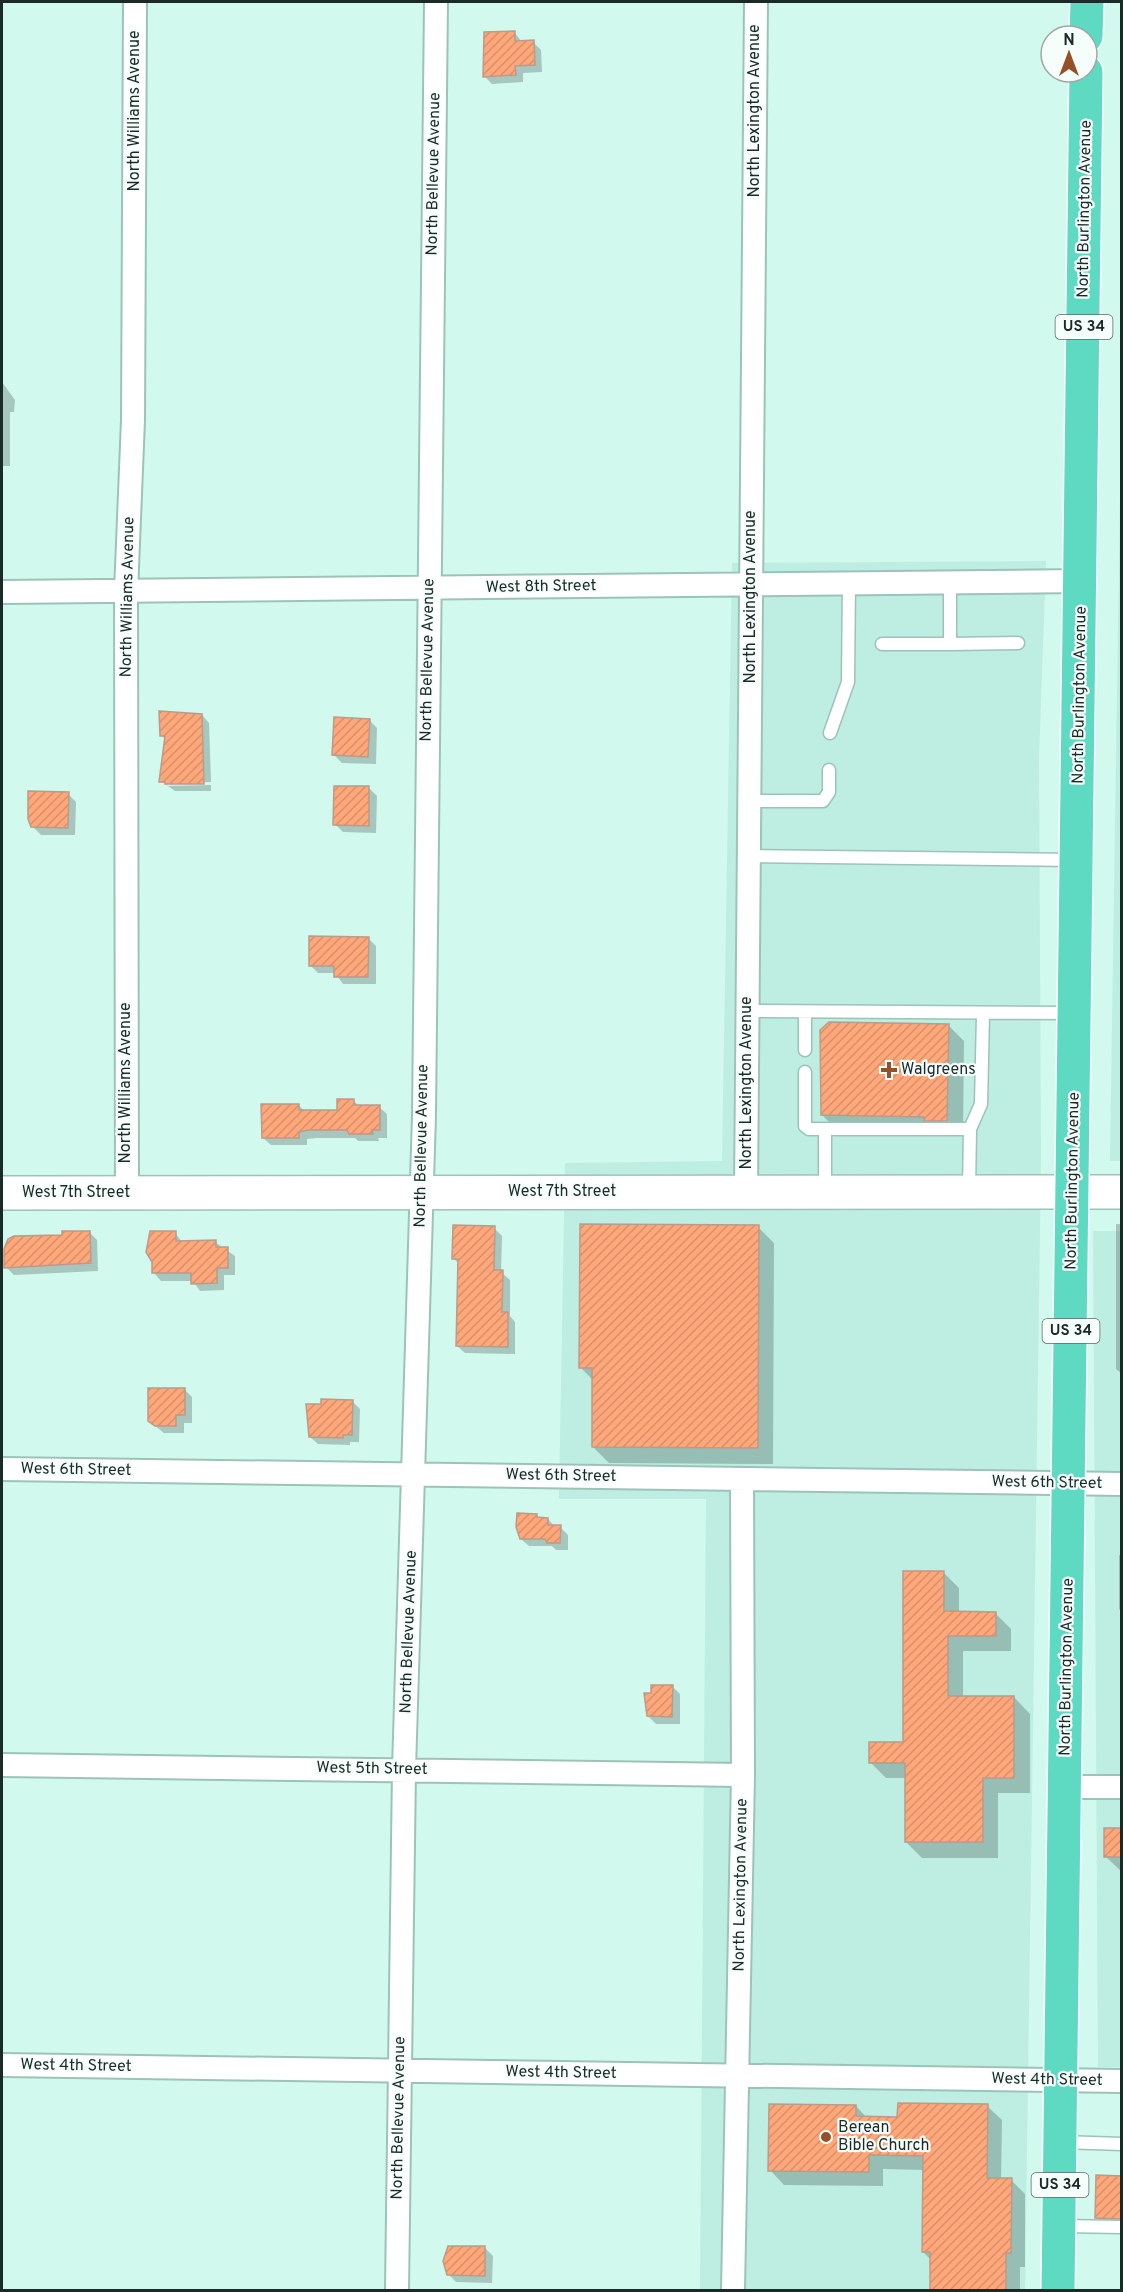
<svg xmlns="http://www.w3.org/2000/svg" width="1123" height="2292" font-family="Overpass,sans-serif">
<defs>
<pattern id="building-hatch" width="6" height="6" patternUnits="userSpaceOnUse" patternTransform="scale(1.5)"><rect width="6" height="6" fill="#fea77a"/><path d="M-1 1l2-2M0 6l6-6M5 7l2-2" fill="none" stroke="#d99069"/></pattern>
</defs>
<rect width="100%" height="100%" fill="#d1f9ee"/>
<path fill="#bdeee1" d="M1121,428L1122,1161H1110Z
M1046,561L1039,758L1041,1157L1025,2290H700L706,1499H559L565,1163L722,1161L732,563Z
M1093,1231H1122L1121,2067H1098Z"/>
<path fill="#0003" d="M514,32L522,42H533L541,50L542,72L523,73V82L492,84L484,76Z
M2,382L15,400L14,412H10V466H2Z
M202,715L209,723L211,782L167,783V786L211,785V791H175L161,781L166,740L161,735Z
M369,720L377,728L376,764L342,763L334,755Z
M369,788L377,796L376,833L343,832L335,824Z
M68,794L76,802L75,835H41L33,827Z
M368,938L376,946V984H343L335,973H318L310,965Z
M948,1025L964,1041L963,1136H941L937,1132L838,1131L822,1115Z
M353,1100L360,1107H379L387,1114V1138H378L379,1141H358L355,1138H317L307,1139V1145H271L263,1138L298,1105L305,1111H338Z
M1116,1224H1122V1374L1116,1369Z
M758,1227L774,1243L773,1464L609,1463L593,1447L594,1381L581,1368Z
M494,1228L502,1236L501,1272L510,1280V1316L515,1322V1354L465,1353L457,1346L459,1264L453,1258Z
M89,1232L97,1240L98,1271L14,1275L6,1267L64,1237Z
M175,1233L183,1243L215,1242L235,1256V1275H224V1290L200,1291L193,1281H161L154,1273Z
M184,1389L192,1397V1423H184V1433H164L149,1421Z
M352,1401L360,1409L359,1442H350V1445L318,1444L310,1437Z
M537,1516L540,1519H548L555,1527H560L568,1535V1550H556L552,1546H529L521,1539Z
M1119,1555H1122V1612L1119,1609Z
M943,1572L959,1588V1613H995L1011,1629V1651H963V1697H1014L1030,1714V1793H998V1858H922L906,1842V1778H886L870,1762L904,1743Z
M672,1686L680,1694V1724H656L648,1716Z
M1122,1830V1872L1105,1856Z
M856,2106L867,2118H899L987,2106L1002,2120L1001,2180H1011L1025,2194V2267H1020V2290H931V2260L923,2252L924,2170L883,2169V2186L784,2185L770,2170Z
M1122,2177V2234H1112L1096,2218Z
M485,2248L493,2256L492,2283L456,2282L448,2274Z"/>
<path fill="url(#building-hatch)" stroke="#bb9b8c" stroke-width="1.5" d="M515,31V41L534,40L535,65L515,66L516,75L483,77L484,32Z
M159,711L202,714L204,784H165V782H159L165,736H160Z
M334,717L370,719L368,757L332,755Z
M334,786H369V826L333,825Z
M28,791L69,792L68,828L31,827L28,819Z
M309,936L369,937L368,977H334V966H309Z
M829,1022L949,1024L947,1121H924V1117L821,1115L820,1030Z
M337,1099H354V1105H380V1130H372L373,1134H349L347,1130H308L299,1132V1138H262L261,1104H299V1110H337Z
M580,1224L759,1225L758,1448L592,1447V1368H579Z
M453,1225L495,1226L494,1270H503L502,1312H508V1347L456,1346L458,1259H452Z
M62,1231H90L91,1263L4,1268V1249L8,1239L14,1236L62,1235Z
M150,1231H176V1241L216,1240V1247H228V1268H217V1283L191,1284V1273H152V1262L146,1252Z
M148,1388H185V1415H176V1426H155L148,1421Z
M321,1399L353,1400L352,1435H343V1438L309,1437L306,1404H321Z
M517,1513L537,1514V1517L548,1518V1525H561L560,1543H547L545,1539H520L516,1527Z
M903,1571H944V1611L996,1612V1636H948V1696H1014V1778H983V1842H905V1763H869V1742H903Z
M651,1685H673L672,1717L647,1716L644,1693H651Z
M1104,1828H1122V1857H1104Z
M898,2103L988,2104L987,2178H1012L1011,2253H1006V2290H930V2252H922L923,2156L869,2155V2172L768,2171L769,2104L856,2105V2116L897,2117Z
M1096,2175L1122,2176V2219L1095,2218Z
M448,2246H485V2276L447,2275L443,2261Z"/>
<g fill="none" stroke-linecap="round" stroke-linejoin="round">
<g stroke="#9dc3b9" stroke-width="15">
<path id="service" d="M882,644H950V582
M950,644L1018,643
M830,733L848,682L849,583
M750,801H823L829,792V770
M749,856L1075,860
M748,1011L1074,1013
M805,1012V1050
M805,1072V1126L809,1129H825
M970,1129L981,1104L983,1015
M825,1191V1129H970L969,1191
M1061,2142L1122,2144
M1061,2226L1122,2227"/>
</g>
<g stroke="#9dc3b9" stroke-width="26">
<path id="minor" d="M2,592L1081,581
M746,1192L756,2
M127,1193L126,592L133,420L135,2
M2,1469L1122,1484
M2,1765L743,1775
M1066,1787H1122
M2,2065L1122,2081
M397,2290L404,1769L424,1115L436,2
M733,2290L743,1775L742,1479"/>
</g>
<g stroke="#9dc3b9" stroke-width="36">
<path id="secondary" d="M2,1193L1122,1192"/>
</g>
<g stroke="#fff" stroke-width="36">
<path id="trunk" d="M1086,36L1087,2
M1058,2290L1086,72"/>
</g>
<use href="#service" stroke="#fff" stroke-width="12"/>
<use href="#minor" stroke="#fff" stroke-width="22"/>
<use href="#secondary" stroke="#fff" stroke-width="33"/>
<use href="#trunk" stroke="#5fdac2" stroke-width="33"/>
</g>
<g fill="#965029" stroke="#f6fefc" stroke-width="2">
<path d="M886 1061h6v6h6v6h-6v6h-6v-6h-6v-6h6z"/>
<circle cx="826" cy="2137" r="6"/>
</g>
<g text-anchor="middle" dominant-baseline="central" stroke-width="4.5" stroke-linejoin="round" paint-order="stroke">
<g fill="#f6fefc" stroke="#5d6a66" stroke-width="1.5">
<rect x="1055.5" y="315" width="57" height="24" rx="4.5"/>
<rect x="1042.5" y="1319" width="57" height="24" rx="4.5"/>
<rect x="1031.5" y="2173" width="57" height="24" rx="4.5"/>
</g>
<g font-size="15" font-weight="bold" fill="#1b2a26">
<text x="1084" y="327">US 34</text>
<text x="1071" y="1331">US 34</text>
<text x="1060" y="2185">US 34</text>
</g>
<g font-size="16" fill="#1b2a26" stroke="#f6fefc">
<text transform="translate(135 111) rotate(-90)">North Williams Avenue</text>
<text transform="translate(755 111) rotate(-90)">North Lexington Avenue</text>
<text transform="translate(434 174) rotate(-89)">North Bellevue Avenue</text>
<text transform="translate(1085 209) rotate(-89)">North Burlington Avenue</text>
<text transform="translate(541 587) rotate(-1)">West 8th Street</text>
<text transform="translate(128 597) rotate(-89)">North Williams Avenue</text>
<text transform="translate(751 597) rotate(-90)">North Lexington Avenue</text>
<text transform="translate(428 660) rotate(-89)">North Bellevue Avenue</text>
<text transform="translate(1080 695) rotate(-89)">North Burlington Avenue</text>
<text transform="translate(126 1083) rotate(-90)">North Williams Avenue</text>
<text transform="translate(747 1083) rotate(-90)">North Lexington Avenue</text>
<text transform="translate(422 1146) rotate(-89)">North Bellevue Avenue</text>
<text transform="translate(1073 1181) rotate(-89)">North Burlington Avenue</text>
<text x="562" y="1192">West 7th Street</text>
<text x="76" y="1193">West 7th Street</text>
<text transform="translate(76 1470) rotate(1)">West 6th Street</text>
<text transform="translate(561 1476) rotate(1)">West 6th Street</text>
<text transform="translate(1047 1483) rotate(1)">West 6th Street</text>
<text transform="translate(409 1632) rotate(-88)">North Bellevue Avenue</text>
<text transform="translate(1067 1667) rotate(-89)">North Burlington Avenue</text>
<text transform="translate(372 1769) rotate(1)">West 5th Street</text>
<text transform="translate(741 1885) rotate(-89)">North Lexington Avenue</text>
<text transform="translate(76 2066) rotate(1)">West 4th Street</text>
<text transform="translate(561 2073) rotate(1)">West 4th Street</text>
<text transform="translate(1047 2080) rotate(1)">West 4th Street</text>
<text transform="translate(399 2118) rotate(-89)">North Bellevue Avenue</text>
</g>
<g font-size="16" fill="#1b2a26" stroke="#f6fefc" text-anchor="start">
<text x="901" y="1070">Walgreens</text>
<text x="838" y="2128">Berean<tspan x="838" dy="18">Bible Church</tspan></text>
</g>
</g>
<rect width="1123" height="2292" fill="none" stroke="#1b2a26" stroke-width="6"/>
<g transform="translate(1069 54)"><circle r="28" fill="#f6fefc" stroke="#9ea9a6" stroke-width="1.5"/>
<path d="M0-4.5L10 22L0 15L-10 22Z" fill="#965029"/>
<text y="-9" font-size="16" font-weight="bold" text-anchor="middle" fill="#1b2a26">N</text>
</g>
</svg>
